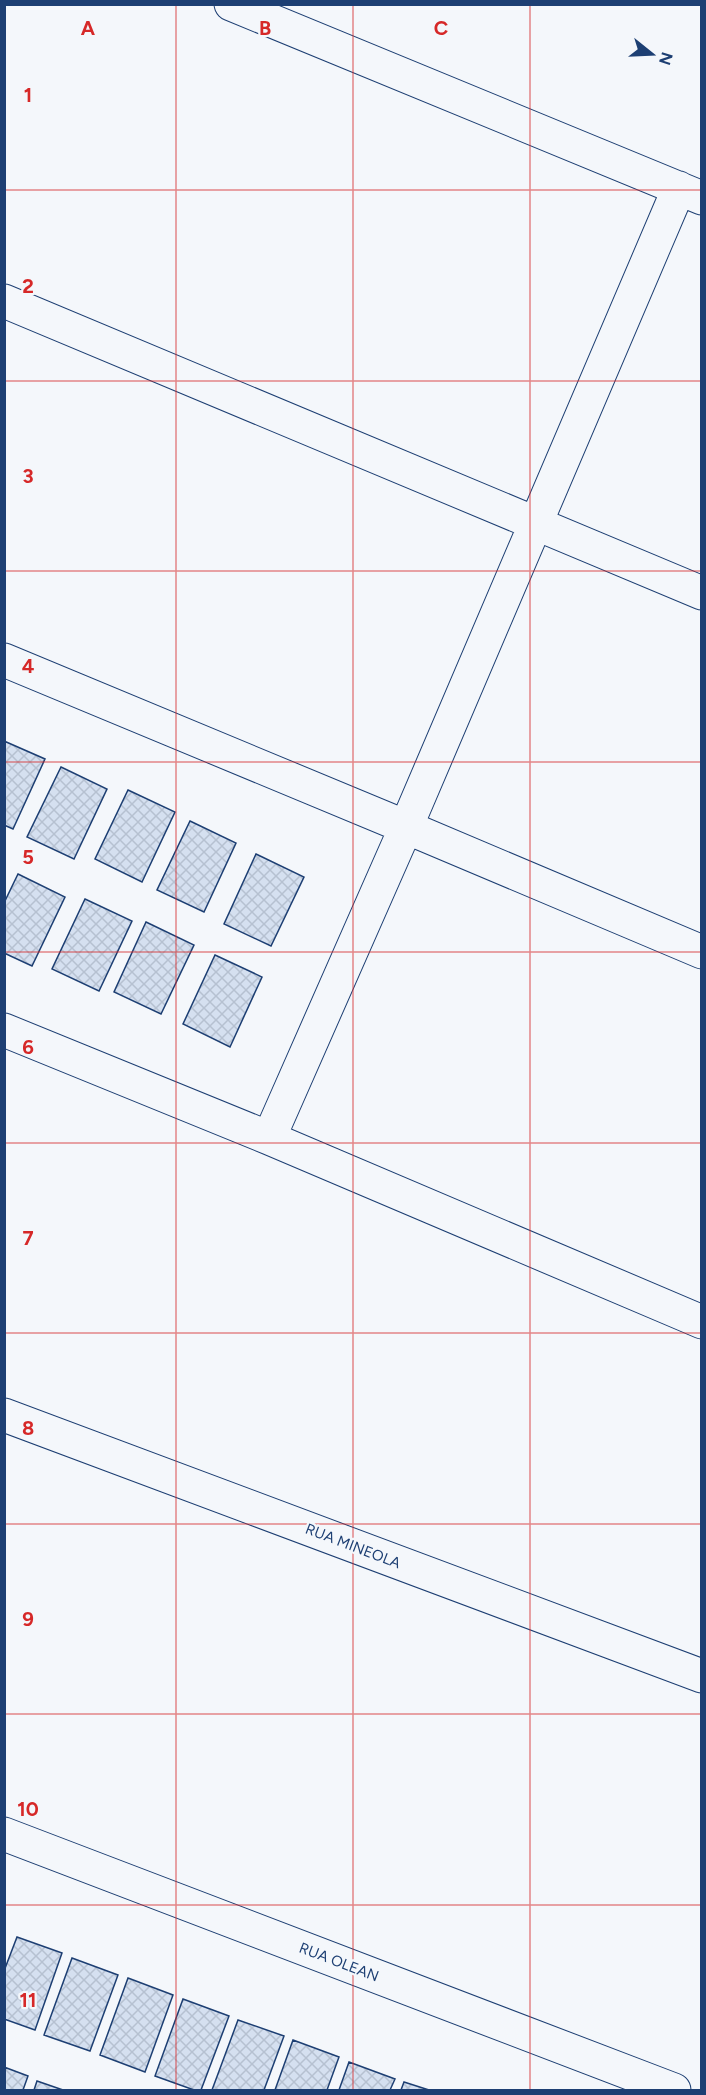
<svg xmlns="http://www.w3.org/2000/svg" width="706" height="2095" font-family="Figtree,sans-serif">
<defs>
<pattern id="building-cross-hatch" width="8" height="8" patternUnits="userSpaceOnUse" patternTransform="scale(1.5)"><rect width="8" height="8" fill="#d5e0f0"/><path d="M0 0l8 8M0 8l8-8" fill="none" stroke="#b6c1d1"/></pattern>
</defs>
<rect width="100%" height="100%" fill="#f4f7fb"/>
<path fill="url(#building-cross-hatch)" stroke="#1d3f73" stroke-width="1.5" d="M4,741L45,759L13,829L4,825Z
M61,767L107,789L74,859L27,837Z
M128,790L175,812L142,882L95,859Z
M190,821L236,843L204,912L157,890Z
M256,854L304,877L271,946L224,924Z
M18,874L65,897L32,966L4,953V903Z
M85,899L132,921L99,991L52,969Z
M146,922L194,945L161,1014L114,992Z
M215,955L262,977L230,1047L183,1024Z
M17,1937L62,1953L35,2030L4,2019V1971Z
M72,1958L118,1975L90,2051L44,2035Z
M128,1978L173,1995L145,2072L100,2055Z
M183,1999L229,2016L201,2090H194L155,2076Z
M238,2020L284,2036L264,2090H212Z
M293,2040L339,2057L327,2090H275Z
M349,2062L395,2079L390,2090H339Z
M4,2067L28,2076L23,2090H4Z
M37,2081L63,2090H34Z
M404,2082L429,2090H401Z"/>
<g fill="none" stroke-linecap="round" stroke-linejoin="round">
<g stroke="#1d3f73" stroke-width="35">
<path id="minor" d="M231,4L702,198
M4,301L702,593
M4,660L406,827L702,952
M4,1030L269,1138L702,1322
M269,1138L406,827L679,188
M4,1415L702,1676
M4,1834L674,2090"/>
</g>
<use href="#minor" stroke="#f4f7fb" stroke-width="33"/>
</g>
<path fill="none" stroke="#d62828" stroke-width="1.5" stroke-opacity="0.55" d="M176,4V2090M353,4V2090M530,4V2090M4,190H702M4,381H702M4,571H702M4,762H702M4,952H702M4,1143H702M4,1333H702M4,1524H702M4,1714H702M4,1905H702"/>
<g text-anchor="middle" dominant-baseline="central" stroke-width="4.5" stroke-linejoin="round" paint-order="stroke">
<g font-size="15" fill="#1d3f73" stroke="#f4f7fb">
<text transform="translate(353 1546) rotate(21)">RUA MINEOLA</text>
<text transform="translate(339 1962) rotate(21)">RUA OLEAN</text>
</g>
</g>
<g font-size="20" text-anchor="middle" font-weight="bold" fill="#d62828" stroke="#f4f7fb" stroke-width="4.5" stroke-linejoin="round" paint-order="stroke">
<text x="88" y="35">A</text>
<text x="265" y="35">B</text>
<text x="441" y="35">C</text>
<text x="28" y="102">1</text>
<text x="28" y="293">2</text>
<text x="28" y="483">3</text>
<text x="28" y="673">4</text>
<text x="28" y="864">5</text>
<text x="28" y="1054">6</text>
<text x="28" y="1245">7</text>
<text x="28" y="1435">8</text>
<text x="28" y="1626">9</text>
<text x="28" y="1816">10</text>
<text x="28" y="2007">11</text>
</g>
<rect width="706" height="2095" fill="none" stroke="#1d3f73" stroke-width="12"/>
<g transform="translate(652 54) rotate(108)" stroke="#f4f7fb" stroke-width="4.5" paint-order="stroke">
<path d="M0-4.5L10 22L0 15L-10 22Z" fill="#1d3f73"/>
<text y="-9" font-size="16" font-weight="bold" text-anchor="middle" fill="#1d3f73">N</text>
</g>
</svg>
